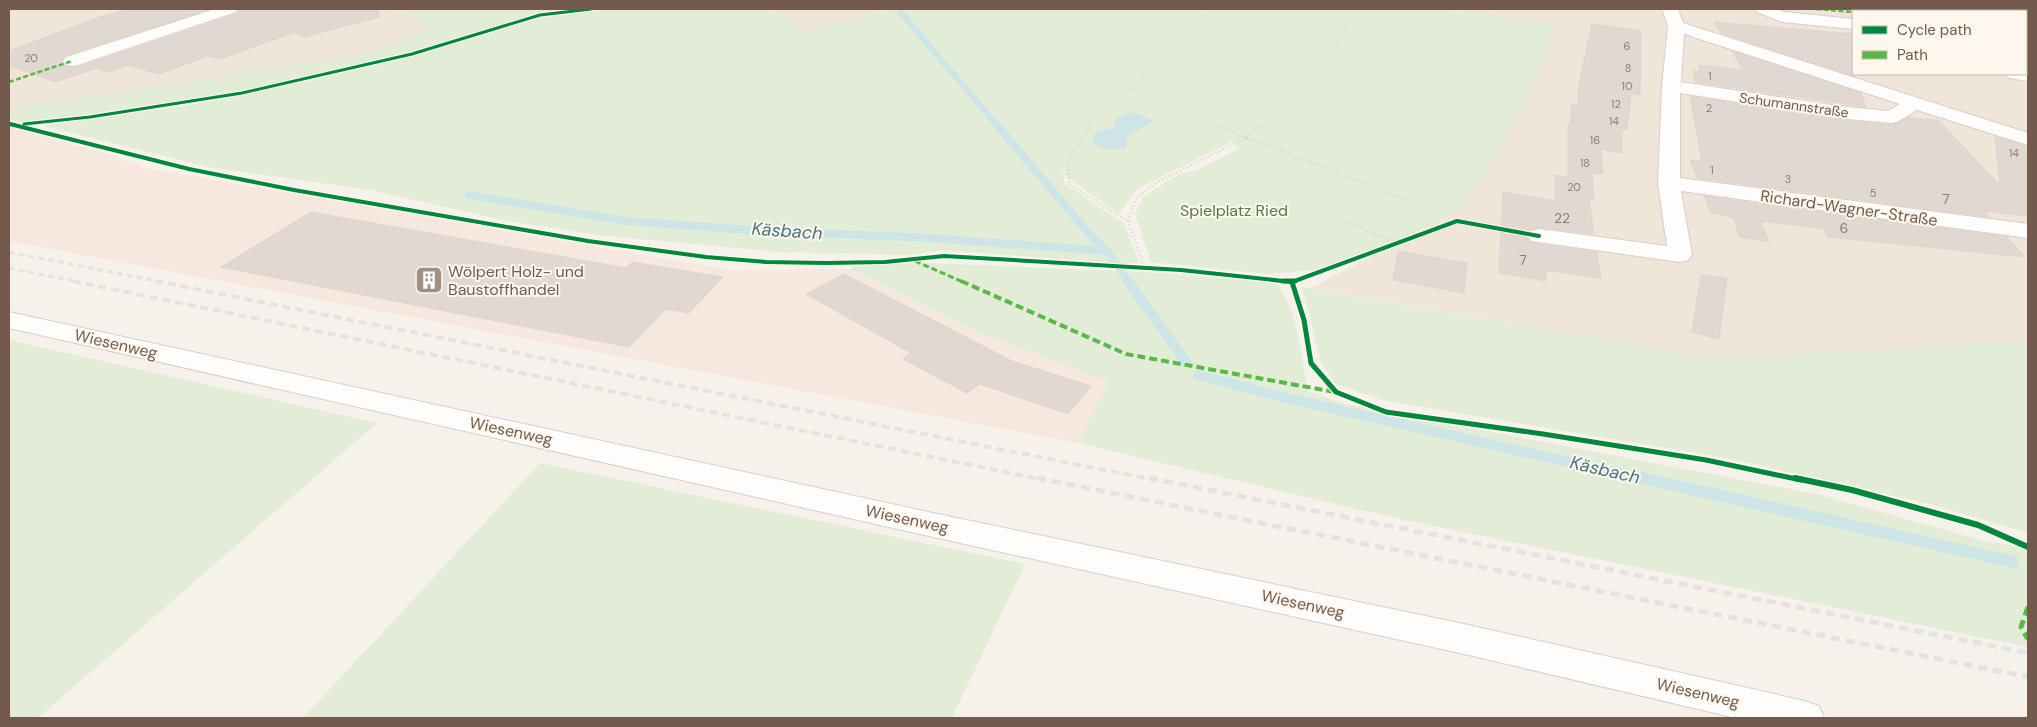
<svg xmlns="http://www.w3.org/2000/svg" width="2037" height="727" font-family="'DM Sans',sans-serif">
<rect width="100%" height="100%" fill="#f6f2eb"/>
<path fill="#efe5d9" fill-rule="evenodd" d="M9,9H397L432,27L368,53L173,84L9,108Z
M772,9H895L804,31Z
M1442,9H2024L2028,11V341L1712,359L1311,288L1461,209L1557,25ZM1853,11H2026V74H1853Z"/>
<path fill="#f6e7df" d="M9,127L108,154L146,168L730,270L851,269L973,330L1109,382L1078,443L9,241Z"/>
<path fill="#e3ecd7" d="M397,9H552V11C499,25 448,43 395,57C272,88 146,109 19,122L10,119L9,108L173,84L368,53L432,27Z
M608,9H772L804,31L895,9H1442L1557,24L1526,105L1461,209L1407,237L1314,270L1267,274L1151,262L1135,214L1143,197L1179,174L1197,170L1240,148L1233,141L1137,189L1119,214L1062,173L1065,184L1123,223L1139,262L1126,264L942,250L911,255L779,252L596,235L502,220L371,190L208,167L44,126L184,106L299,83L407,58L544,17Z
M928,263L1163,273L1276,283C1299,312 1301,355 1308,391L1345,404L1821,495L1988,542L2028,548V647L1395,518L1078,443L1109,382L973,330L851,269L856,265Z
M1302,287L1712,359L2028,341V533L1930,504L1731,459L1382,400L1336,384L1321,362Z
M9,340L377,423L38,718H9Z
M540,463L1025,564L952,718H303Z"/>
<path fill="#cde5e6" d="M1135,112L1154,121L1128,136L1126,148L1107,150L1094,144L1093,138L1096,132L1113,128L1118,117Z"/>
<g fill="none" stroke-linecap="round" stroke-linejoin="round">
<path stroke="#cde5e6" stroke-width="6" d="M901,13L997,125"/>
<path stroke="#cde5e6" stroke-width="8" d="M996,124L1092,237L1107,251L1129,282
M469,195L626,221L761,231L930,238L1107,251"/>
<path stroke="#cde5e6" stroke-width="10" d="M1128,281L1186,362
M1198,375L1282,397L1648,480"/>
<path stroke="#cde5e6" stroke-width="12" d="M1642,478L2013,562"/>
</g>
<path fill="#e0d8d1" stroke="#dfd5cd" d="M129,9H210L65,55L61,61L64,66L79,67L237,14L240,9H378L379,17L304,37L295,32L220,59L208,56L159,74L128,65L108,72L97,68L55,82L9,65V51L97,18Z
M1714,22L1853,34V60L1849,59L1854,76L1721,33Z
M1592,24L1641,31L1640,95L1631,93L1627,130L1622,129L1621,153L1601,149L1603,174L1592,173L1594,200L1589,199L1594,234L1539,227L1531,229L1525,236L1531,243L1597,252L1601,278L1546,270V281L1499,273L1503,192L1556,201L1555,175L1568,177V124H1570L1572,105L1578,106L1579,84Z
M1732,51L1861,93L1866,107L1695,82L1693,71L1700,72L1699,65L1743,70Z
M1690,96L1838,120L1892,125L1908,118L1938,120L2000,185L1995,136L2028,147V216L1984,211L1989,217L1697,178L1690,160L1702,162Z
M1704,196L2007,237L2025,257L1828,237L1824,229L1761,221L1769,242L1740,237L1733,217L1711,213Z
M311,212L626,268L632,262L723,277L689,313L666,309L629,347L221,267Z
M1398,251L1467,263L1464,293L1393,280Z
M844,274L1012,361L1091,386L1068,414L980,384L967,393L903,359L911,353L806,294Z
M1701,275L1727,278L1719,339L1692,332Z"/>
<g fill="none" stroke-linecap="round" stroke-linejoin="round">
<g stroke="#d5cfc8" stroke-width="2">
<path id="minor" d="M215,9H238L236,12L78,65L72,66L66,65L63,61L66,57Z
M1662,9H1678L1683,23L2028,133V145L1917,110L1899,121L1892,123L1838,118L1680,93V178L2028,224V238L1681,191L1692,255L1688,260L1680,262L1531,241L1527,236L1531,231L1539,229L1667,246L1658,183L1662,86L1668,26ZM1684,34L1900,104L1888,111L1838,106L1681,82Z
M1755,9H1776L1785,12L1853,19V29L1782,22L1757,12Z
M2026,70L2028,71V81L2009,78L2006,74H2026Z
M9,312L933,513L1464,624L1805,701L1819,706L1824,718H1736L1464,654L933,537L9,328Z"/>
</g>
<g stroke="#d5ccc7" stroke-width="2">
<path id="major" d="M1864,9H1924L1926,11H1866Z
M2026,12H2028V22H2026Z"/>
</g>
<path stroke="#d8d0cb" stroke-width="2" stroke-dasharray="0.5 2.5" stroke-linecap="butt" d="M1136,89L1218,125
M1090,125L1113,91L1136,89L1155,55L1198,20L1221,9
M1262,125L1280,112L1337,44L1351,16L1339,9"/>
<path stroke="#d8d0cb" stroke-width="2.5" stroke-dasharray="1 3" stroke-linecap="butt" d="M1091,124L1068,159L1069,184L1128,221L1144,267
M1246,138L1264,124
M1247,138L1410,201
M1128,221L1137,197L1159,181L1246,138L1215,124
M1345,221L1397,243"/>
<use href="#minor" fill="#fefdfc" fill-rule="evenodd"/>
<use href="#major" fill="#f1ede6" fill-rule="evenodd"/>
<path stroke="#e4e2e4" stroke-width="3" stroke-dasharray="6 4" stroke-linecap="butt" d="M9,252L162,282
M9,268L79,282"/>
<path stroke="#e4e2e4" stroke-width="4" stroke-dasharray="8 5" stroke-linecap="butt" d="M73,281L1044,480
M155,281L1155,480"/>
<path stroke="#e4e2e4" stroke-width="5" stroke-dasharray="9 6" stroke-linecap="butt" d="M1037,478L2028,677
M1149,478L2028,653"/>
<path stroke="#58b947" stroke-width="2.5" stroke-dasharray="5 2.5" stroke-linecap="butt" d="M1816,9L1853,12
M1956,9L1991,11
M2026,13H2028
M2026,24L2028,25
M9,82L72,61"/>
<path stroke="#58b947" stroke-width="3" stroke-dasharray="6 3" stroke-linecap="butt" d="M915,261L963,282"/>
<path stroke="#58b947" stroke-width="4" stroke-dasharray="8 4" stroke-linecap="butt" d="M961,281L1126,354L1335,392"/>
<path stroke="#58b947" stroke-width="5" stroke-dasharray="9 5" stroke-linecap="butt" d="M2028,607L2021,627L2028,639"/>
<g stroke="#fef7ed" stroke-width="5">
<path id="cycleway-far3" d="M9,124L15,125
M24,124L90,117L242,93L412,54L540,15L591,9"/>
</g>
<g stroke="#fef7ed" stroke-width="6">
<path id="cycleway-far2" d="M10,124L189,169L294,190L588,241L706,257L766,262L826,263L885,262L944,256L1181,270L1292,282L1457,221L1539,236"/>
</g>
<g stroke="#fef7ed" stroke-width="8">
<path id="cycleway-far1" d="M1283,281H1295
M1292,282L1304,320L1311,363L1336,392L1386,412L1543,434L1706,460L1801,480"/>
</g>
<g stroke="#fef7ed" stroke-width="9">
<path id="cycleway" d="M1795,478L1852,490L1978,525L2028,547"/>
</g>
<use href="#cycleway-far3" stroke="#00873e" stroke-width="3"/>
<use href="#cycleway-far2" stroke="#00873e" stroke-width="4"/>
<use href="#cycleway-far1" stroke="#00873e" stroke-width="5"/>
<use href="#cycleway" stroke="#00873e" stroke-width="6"/>
</g>
<defs>
<g id="building-square" transform="scale(1.4375)"><rect x="-9" y="-9" width="18" height="18" rx="4" fill="#a18f84" stroke="#fef7ed"/><path d="M-4-6H4V6H1V3H-1V6H-4ZM-2.5-4.3h1.7v1.8h-1.7ZM.8-4.3h1.7v1.8H.8ZM-2.5-1h1.7V.8h-1.7ZM.8-1h1.7V.8H.8Z" fill="#fff"/></g>
</defs>
<g fill-rule="evenodd">
<use href="#building-square" x="429" y="280"/>
</g>
<g text-anchor="middle" dominant-baseline="central" stroke-width="4" stroke-linejoin="round" paint-order="stroke">
<g font-size="11" fill="#917c71">
<text x="1627" y="46">6</text>
<text x="31" y="58">20</text>
<text x="1628" y="68">8</text>
<text x="1710" y="76">1</text>
<text x="1627" y="86">10</text>
<text x="1616" y="104">12</text>
<text x="1709" y="108">2</text>
<text x="1614" y="121">14</text>
<text x="1595" y="140">16</text>
<text x="2014" y="153">14</text>
<text x="1585" y="163">18</text>
<text x="1712" y="170">1</text>
<text x="1788" y="179">3</text>
<text x="1574" y="187">20</text>
<text x="1873" y="193">5</text>
</g>
<g font-size="14" fill="#735a4d" stroke="#fef7ed">
<text transform="translate(1794 105) rotate(8)">Schumannstraße</text>
</g>
<g font-size="14" fill="#917c71">
<text x="1946" y="199">7</text>
<text x="1562" y="218">22</text>
<text x="1844" y="228">6</text>
<text x="1523" y="260">7</text>
</g>
<g font-size="16" fill="#735a4d" stroke="#fef7ed">
<text transform="translate(1849 208) rotate(8)">Richard-Wagner-Straße</text>
<text transform="translate(116 344) rotate(13)">Wiesenweg</text>
<text transform="translate(511 431) rotate(12)">Wiesenweg</text>
<text transform="translate(907 519) rotate(12)">Wiesenweg</text>
<text transform="translate(1303 604) rotate(12)">Wiesenweg</text>
<text transform="translate(1698 693) rotate(13)">Wiesenweg</text>
</g>
<g font-size="16" fill="#557845" stroke="#fef7ed">
<text x="1234" y="210">Spielplatz Ried</text>
</g>
<g font-size="16" fill="#735a4d" stroke="#fef7ed" text-anchor="start">
<text x="448" y="271">Wölpert Holz- und<tspan x="448" dy="18">Baustoffhandel</tspan></text>
</g>
<g font-size="18" font-style="italic" fill="#44767f" stroke="#fef7ed">
<text transform="translate(787 231) rotate(4)">Käsbach</text>
<text transform="translate(1605 470) rotate(13)">Käsbach</text>
</g>
</g>
<rect width="2037" height="727" fill="none" stroke="#735a4d" stroke-width="20"/>
<rect x="1852" y="10" width="175" height="65" fill="#fef7ed" stroke="#c6b8ad"/>
<rect x="1862" y="26" width="25" height="8" fill="#00873e" stroke="#c6b8ad"/>
<text x="1897" y="35" font-size="15" fill="#735a4d">Cycle path</text>
<rect x="1862" y="51" width="25" height="8" fill="#58b947" stroke="#c6b8ad"/>
<text x="1897" y="60" font-size="15" fill="#735a4d">Path</text>
</svg>
